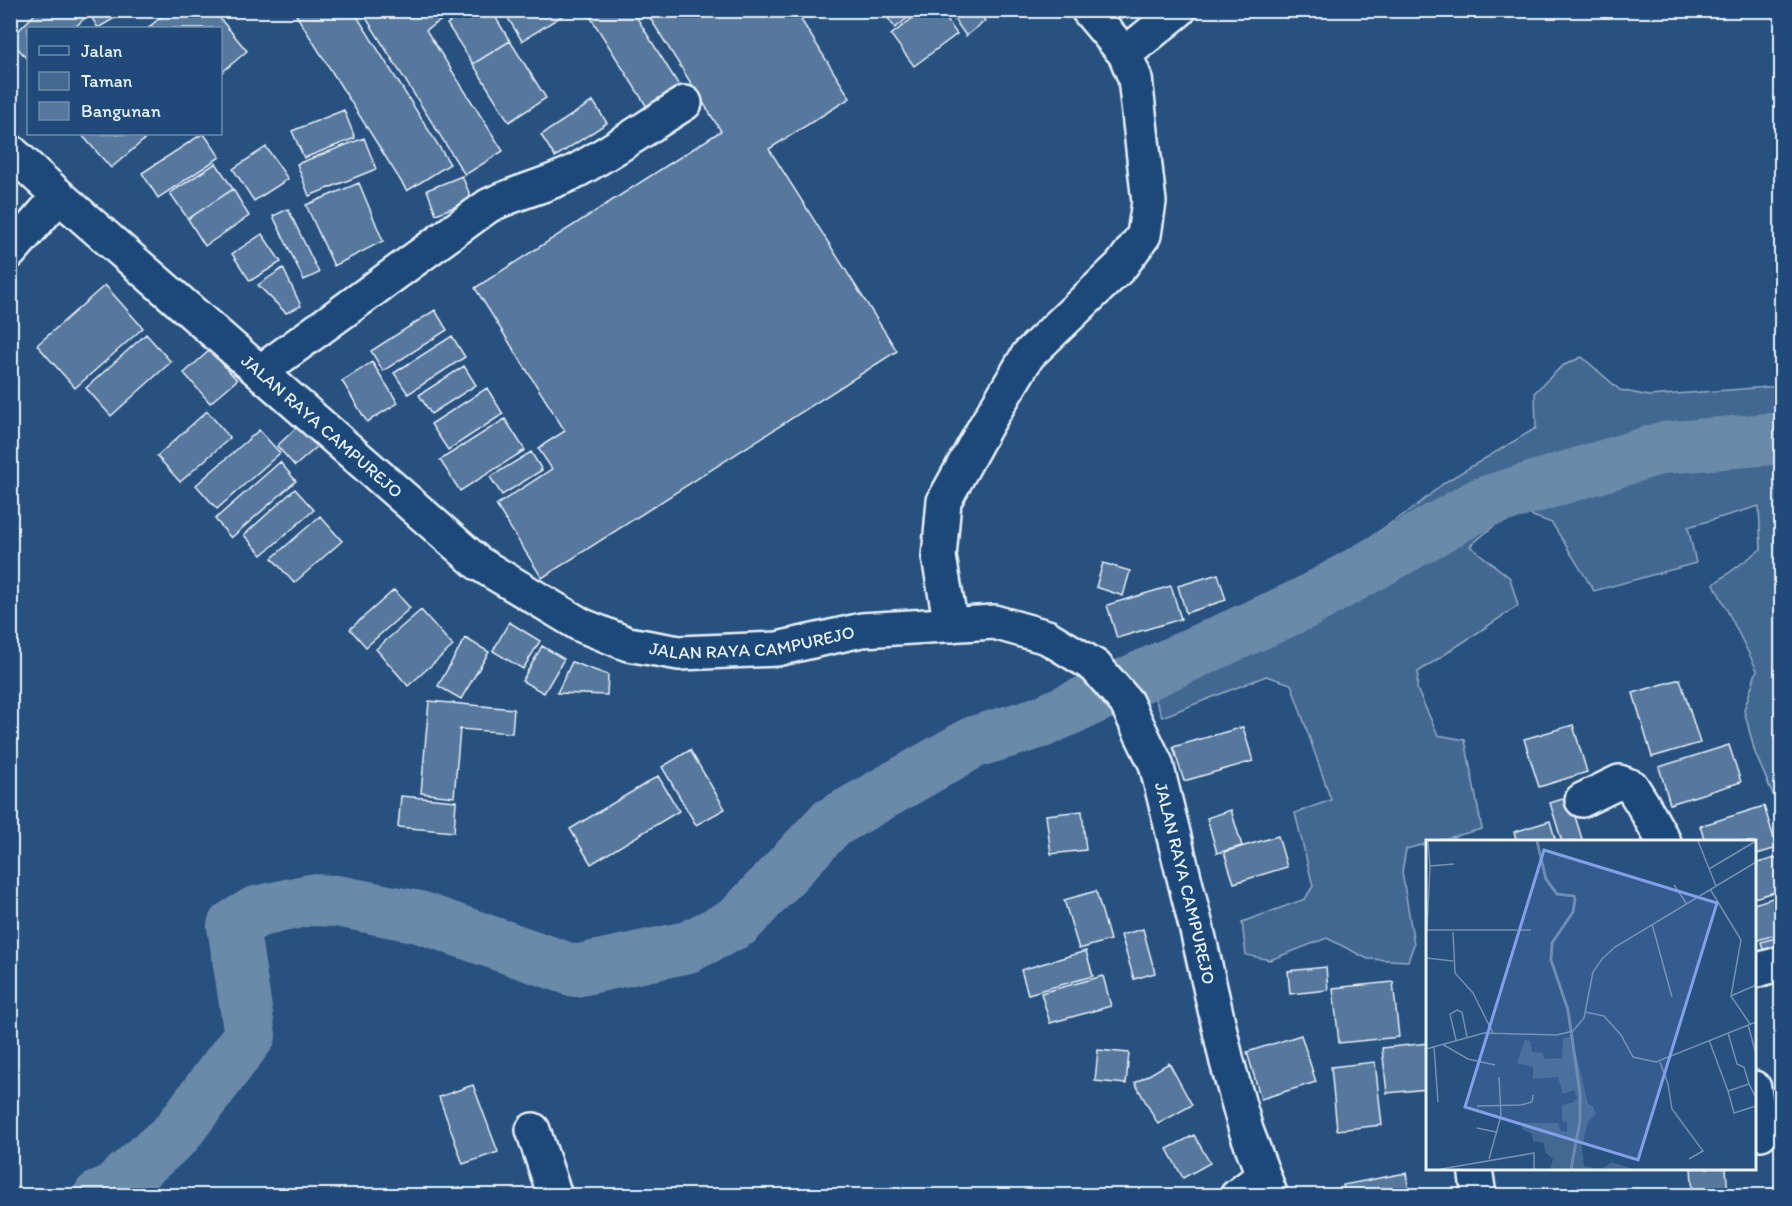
<svg xmlns="http://www.w3.org/2000/svg" width="1792" height="1206" font-family="Itim,sans-serif">
<rect width="100%" height="100%" fill="#27517f"/>
<filter id="ink" filterUnits="userSpaceOnUse"><feTurbulence type="fractalNoise" baseFrequency=".0167" numOctaves="2"/><feDisplacementMap in="SourceGraphic" scale="12" xChannelSelector="R" yChannelSelector="G"/><feConvolveMatrix kernelMatrix="1 2 1 2 8 2 1 2 1" color-interpolation-filters="sRGB"/></filter>
<g filter="url(#ink)">
<path fill="#436891" stroke="#96acc4" stroke-width="1.5" d="M1582,357L1620,390L1649,396L1781,386V813L1755,753L1744,710L1757,670L1714,584L1761,549L1759,506L1688,527L1696,563L1594,591L1552,523L1514,509L1470,546L1510,578L1518,606L1418,672L1417,689L1438,735L1465,740L1482,829L1406,849L1402,872L1414,944L1408,961L1368,959L1327,938L1270,960L1246,955L1242,922L1305,899L1313,886L1295,813L1331,800L1291,684L1266,676L1162,717L1141,662L1236,621L1247,604L1333,562L1415,507L1445,482L1536,428L1535,392L1562,366Z"/>
<g fill="none" stroke-linecap="round" stroke-linejoin="round">
<path stroke="#6b8aaa" stroke-width="52" d="M99,1196L113,1189L176,1134L250,1035L233,926L256,912L309,900L337,901L419,917L575,971L688,947L738,922L830,824L974,742L1041,722L1305,603L1482,503L1662,448L1782,438"/>
</g>
<path fill="#57789d" stroke="#e8f1f8" stroke-width="1.5" d="M39,10H78L85,18L74,28H28V60L10,39Z
M87,10H128L98,28Z
M169,10H213L247,51L220,74V28H148Z
M293,10H353L450,164L407,191Z
M361,10H449L451,14L426,30L503,151L465,175Z
M468,10H491L510,41L473,64L447,24Z
M503,10H567L568,12L522,41Z
M586,10H632L680,87L647,107Z
M645,10H795L850,98L769,149L897,351L542,578L496,505L552,469L538,448L565,431L475,288L721,131Z
M882,10H918L895,28Z
M923,10H940L957,34L914,66L891,35Z
M948,10H978L985,21L966,36Z
M510,41L546,98L509,122L473,64Z
M593,101L607,123L555,157L541,135Z
M344,110L355,138L304,158L292,131Z
M81,134H151L111,168Z
M202,134H204L220,157L158,198L142,173Z
M364,138L376,169L309,196L297,164Z
M266,147L288,179L254,201L233,169Z
M216,163L233,189L188,219L170,193Z
M462,176L472,200L436,214L427,190Z
M359,183L383,241L334,266L306,205Z
M233,189L249,216L205,246L188,219Z
M288,209L319,273L304,280L273,216Z
M262,234L281,262L250,281L232,254Z
M283,268L301,306L286,313L258,285Z
M105,285L143,328L75,388L37,345Z
M435,310L447,330L383,371L371,351Z
M146,334L171,362L111,416L86,388Z
M452,336L465,357L408,394L394,373Z
M210,350L237,380L210,403L184,373Z
M372,362L398,403L367,422L342,381Z
M464,366L476,385L431,414L419,395Z
M487,388L503,414L448,450L431,424Z
M207,411L230,438L180,482L157,456Z
M505,419L525,450L460,491L440,460Z
M299,425L318,446L295,466L277,446Z
M259,430L280,453L217,509L196,485Z
M531,452L542,470L502,495L490,477Z
M280,462L296,481L231,538L215,519Z
M295,489L314,510L262,555L244,535Z
M320,516L342,541L294,583L272,558Z
M1103,563L1130,571L1123,596L1096,587Z
M1218,574L1226,600L1186,613L1178,586Z
M1171,586L1181,619L1117,638L1107,605Z
M394,590L410,608L366,647L350,629Z
M421,610L453,646L408,686L376,649Z
M509,622L540,641L523,669L493,651Z
M465,638L489,652L461,699L438,686Z
M542,646L564,659L544,693L522,681Z
M572,662L608,675L607,695L557,693Z
M1680,679L1700,743L1652,757L1633,693Z
M429,701L514,709L512,733L460,729L454,797L421,793Z
M1573,725L1587,772L1539,787L1524,739Z
M1243,727L1253,761L1184,781L1173,747Z
M1729,745L1741,782L1670,804L1659,767Z
M690,750L725,809L696,825L662,767Z
M658,776L679,811L591,864L570,829Z
M401,796L456,801L454,832L398,827Z
M1569,797L1583,842H1562L1550,803Z
M1764,806L1777,848L1754,855V842H1705L1700,826Z
M1231,810L1242,846L1217,853L1207,818Z
M1082,811L1086,850L1051,854L1046,815Z
M1550,821L1556,842H1517L1514,832Z
M1278,836L1287,867L1234,883L1224,852Z
M1782,856V890L1754,898V864Z
M1096,891L1110,940L1079,949L1064,900Z
M1782,895V933L1754,941V904Z
M1143,929L1155,973L1134,979L1121,935Z
M1782,936V954L1766,959L1761,942Z
M1086,951L1093,976L1028,994L1021,970Z
M1326,967L1328,990L1290,994L1288,971Z
M1103,976L1111,1006L1050,1023L1041,993Z
M1393,982L1399,1037L1339,1043L1333,988Z
M1301,1035L1316,1082L1261,1099L1247,1052Z
M1428,1043V1089L1387,1093L1382,1048Z
M1098,1050L1129,1053L1126,1084L1095,1081Z
M1375,1062L1382,1125L1337,1130L1331,1067Z
M1169,1063L1192,1105L1158,1124L1135,1083Z
M473,1085L498,1152L463,1164L439,1097Z
M1194,1135L1210,1163L1183,1178L1167,1149Z
M1691,1168H1726L1728,1196H1693Z
M1406,1173L1410,1196H1345L1343,1185Z"/>
<g fill="none" stroke-linecap="round" stroke-linejoin="round">
<g stroke="#e8f1f8" stroke-width="38">
<path id="minor" d="M1125,54L1179,10
M10,252L59,196
M260,372L488,206C516,192 546,186 574,172C612,152 648,126 685,103
M951,625L939,557L944,501L986,425L1028,355L1121,266L1144,235L1149,202L1135,78L1125,54L1088,10
M1582,800L1619,782L1632,787L1642,803L1664,842
M1754,971L1782,963
M1754,1088L1761,1133
M533,1130L555,1196
M1475,1168L1479,1196
M1237,1196L1263,1176"/>
</g>
<g stroke="#e8f1f8" stroke-width="38">
<g id="primary">
<path id="s1" d="M10,151L59,196L478,563L581,625L628,644L679,653L777,649L862,630L994,622L1047,637L1095,666L1126,702L1156,764L1197,930L1227,1062L1246,1130L1271,1196"/>
</g>
</g>
<use href="#minor" stroke="#1f4a7a" stroke-width="33"/>
<use href="#primary" stroke="#1f4a7a" stroke-width="33"/>
</g>
</g>
<g text-anchor="middle" dominant-baseline="central" stroke-width="5" stroke-linejoin="round" paint-order="stroke">
<g font-size="18" fill="#e8f1f8" stroke="#1f4a7a">
<text stroke="none"><textPath href="#s1" startOffset="416">JALAN RAYA CAMPUREJO</textPath></text>
<text stroke="none"><textPath href="#s1" startOffset="920">JALAN RAYA CAMPUREJO</textPath></text>
<text stroke="none"><textPath href="#s1" startOffset="1514">JALAN RAYA CAMPUREJO</textPath></text>
</g>
</g>
<g transform="translate(1426 840)">
<rect width="330" height="330" fill="#27517f"/>
<path d="M146,197L162,264L167,266L170,274L162,282L156,306L158,326L175,329L186,322L207,329H124L127,319L119,312L118,303L107,301L106,294L96,289V283H132L135,291L141,292V282L136,281V265L148,262L151,258L148,250L137,254L132,237L107,239V227L91,223L99,200L104,201L106,212L117,213L118,219L136,218L137,198Z" fill="#436891"/>
<path fill="none" stroke="#6b8aaa" stroke-width="3" d="M111,1L120,39L131,54L148,56L149,60L147,72L126,103L125,120L142,170L154,253V281L145,329"/>
<path fill="none" stroke="#7491af" stroke-width="1.5" d="M2,1L4,26M272,1L290,46M283,29L330,1M248,45L260,63M284,49L315,100L305,156L330,145M226,84L246,157M0,90H105M1,91L4,26L28,24M27,92L29,133L47,153L67,193M0,118L27,121M305,156L324,184M159,172L178,176L195,195L207,217L230,222L330,182M322,185L330,214M302,193L311,224L318,227L323,244M30,200L24,174L31,170L36,172L41,197M283,200L302,251L323,244L330,258M16,204L42,219L69,225M8,207L12,262M0,209L58,193L131,195L147,191L158,178L167,132L176,119L189,107L330,22M234,222L242,244L246,269L277,311L263,319M302,251L308,273L330,266M51,266L95,265L106,262L107,255M51,288L70,292M63,319L75,276L73,237M15,329L108,313V329"/>
<path fill="#82a0e8" fill-opacity="0.15" stroke="#82a0e8" stroke-width="3" d="M118,10L291,63L212,320L39,267Z"/>
<rect width="330" height="330" fill="none" stroke="#e8f1f8" stroke-width="3"/>
</g>
<rect width="1792" height="1206" fill="none" stroke="#1f4a7a" stroke-width="36"/>
<rect x="18" y="18" width="1756" height="1170" fill="none" stroke="#e8f1f8" stroke-width="2" filter="url(#ink)"/>
<rect x="27" y="27" width="195" height="108" fill="#1f4a7a" stroke="#6f8dac" stroke-width="1.5"/>
<rect x="39" y="46" width="30" height="9" fill="#1f4a7a" stroke="#6f8dac" stroke-width="1.5"/>
<text x="81" y="57" font-size="18" fill="#e8f1f8">Jalan</text>
<rect x="39" y="72" width="30" height="18" fill="#436891" stroke="#6f8dac" stroke-width="1.5"/>
<text x="81" y="87" font-size="18" fill="#e8f1f8">Taman</text>
<rect x="39" y="102" width="30" height="18" fill="#57789d" stroke="#6f8dac" stroke-width="1.5"/>
<text x="81" y="117" font-size="18" fill="#e8f1f8">Bangunan</text>
</svg>
